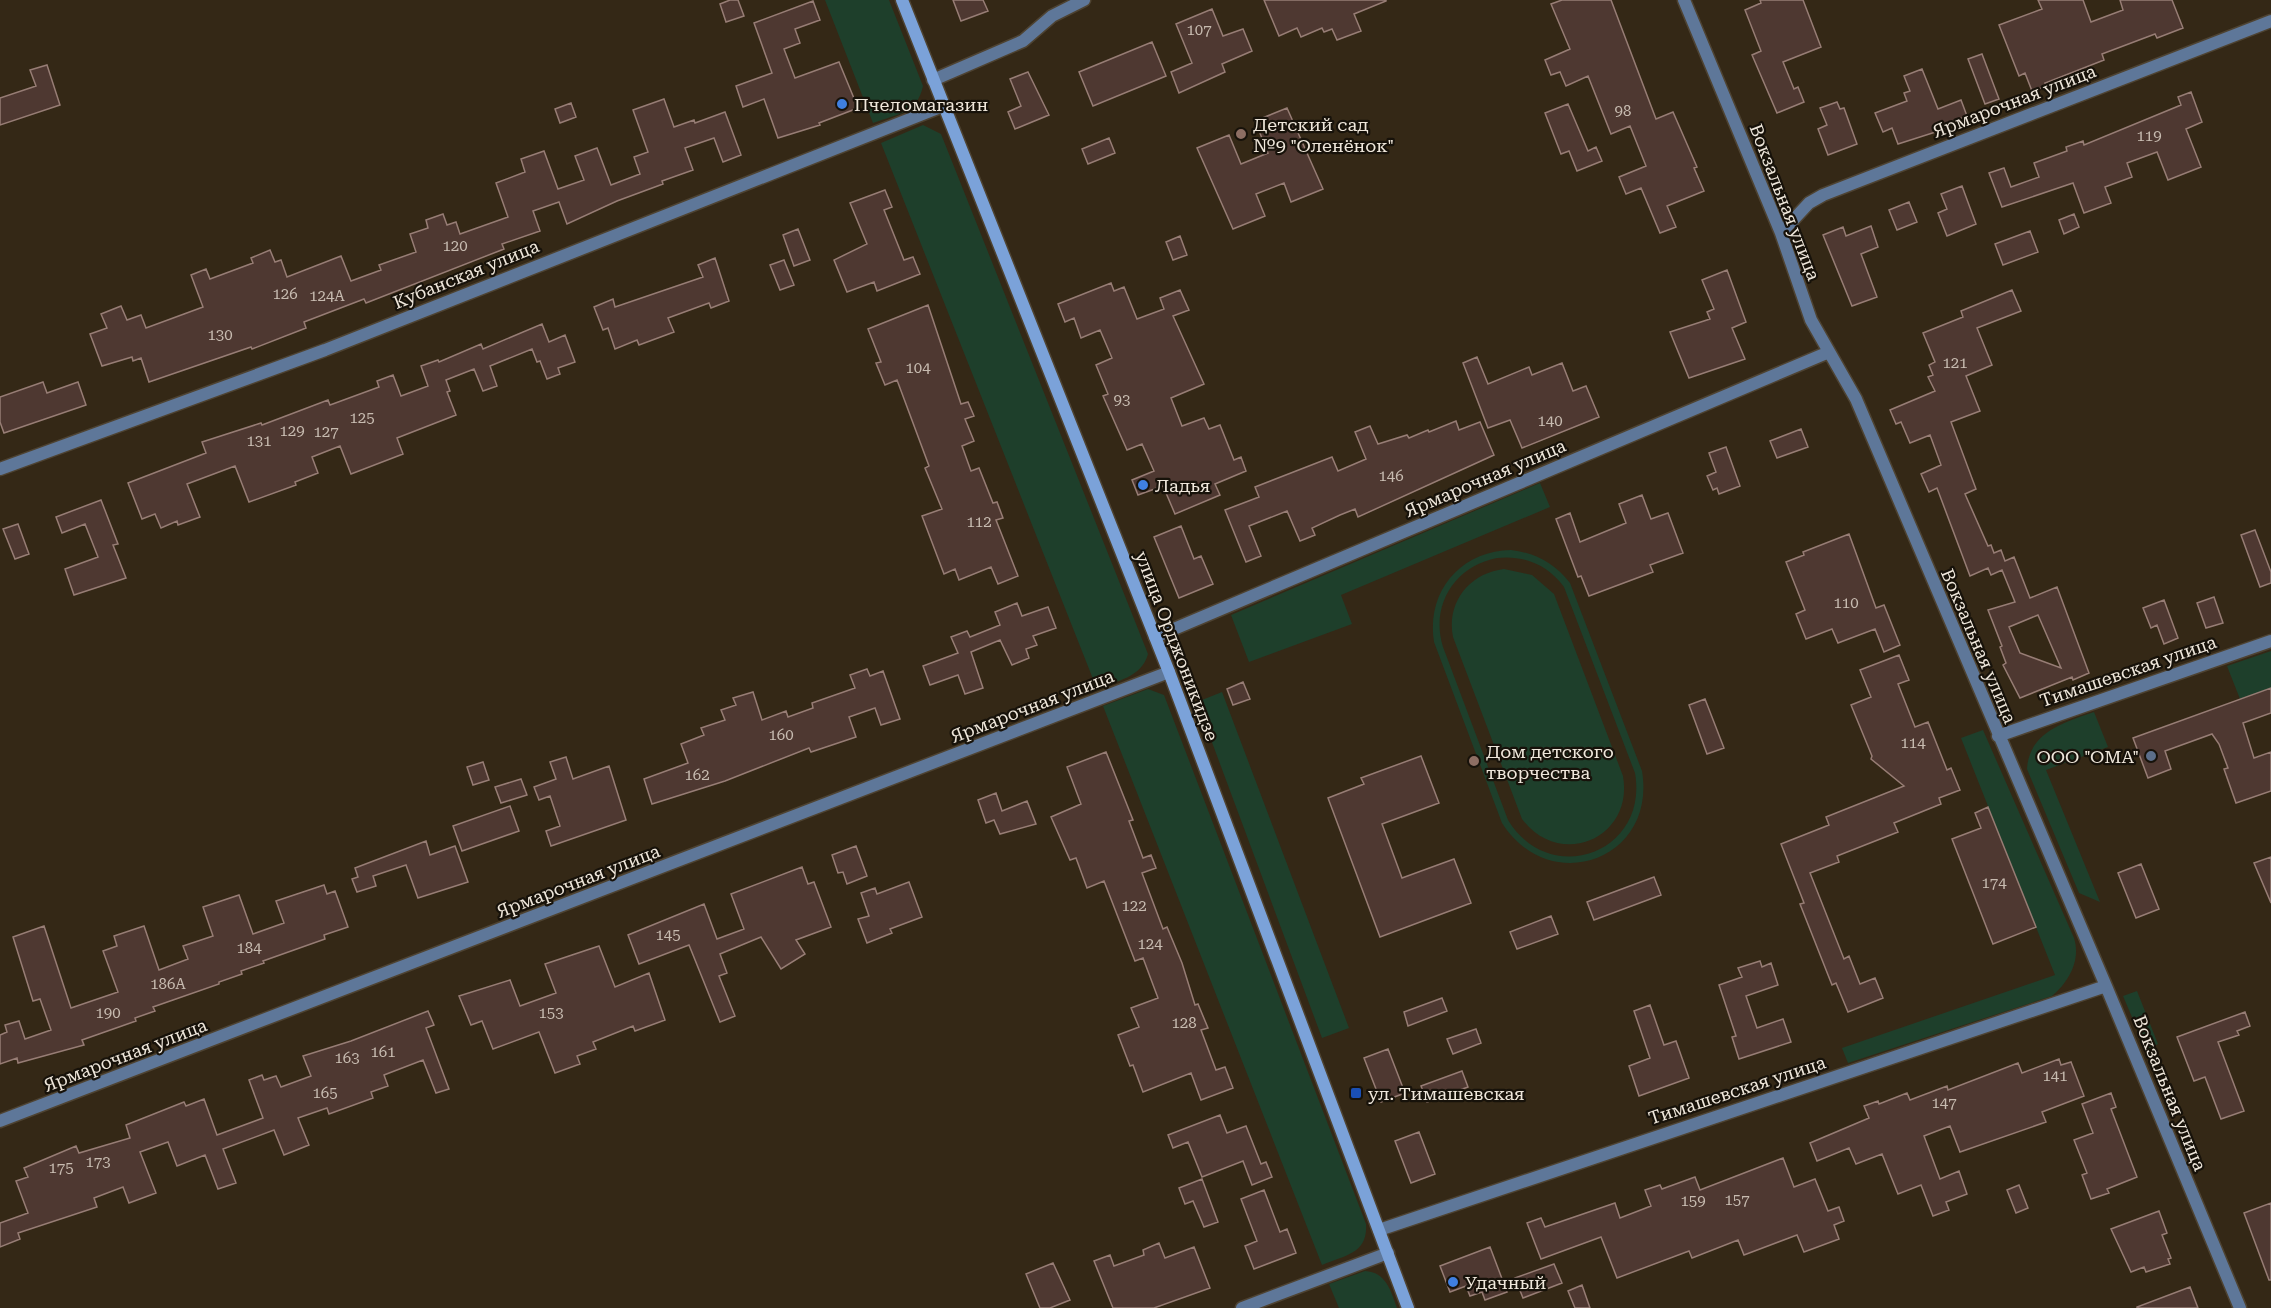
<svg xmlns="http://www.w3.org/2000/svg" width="2271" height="1308" font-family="'Roboto Serif',serif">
<rect width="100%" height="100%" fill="#342816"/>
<path fill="#1e3f2b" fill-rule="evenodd" d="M825,0H889L923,86C917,114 897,114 873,123Z
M923,125L941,134L1148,654C1142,677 1117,681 1097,689L881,143Z
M1540,483L1550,507L1341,595L1352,624L1249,662L1231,615Z
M1511,550C1536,553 1554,563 1570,583L1642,771C1657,860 1550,898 1502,823L1434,642C1426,591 1461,551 1511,550ZM1497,558C1524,555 1548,565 1564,587L1635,773C1649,853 1550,889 1508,820L1443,647C1430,605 1455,566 1497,558Z
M1504,569L1532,575L1554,594L1623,776C1634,838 1560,870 1522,819L1453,637C1446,602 1470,573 1504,569Z
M2271,651V688L2240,699L2227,666Z
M1148,689L1164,695L1366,1224C1368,1254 1345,1255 1322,1265L1103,706Z
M1222,692L1349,1028L1322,1038L1197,702Z
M2094,712L2108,747L2046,770L2100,902L2079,893L2027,769C2029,732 2065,722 2094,712Z
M1983,730L2074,938C2081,960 2069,982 2052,996L1848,1063L1842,1048L2055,975L1961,738Z
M2137,991L2158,1044L2146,1050L2123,996Z
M1365,1271C1386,1272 1391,1291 1397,1308H1339L1329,1284Z"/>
<path fill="#4e3831" stroke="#977d75" stroke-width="1.5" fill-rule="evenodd" d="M730,0H738L744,16L726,22L720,4Z
M953,0H983L988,11L961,21Z
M1264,0H1386V1L1354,14L1361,31L1337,40L1332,29L1324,32L1322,28L1301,37L1297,28L1279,36Z
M1562,0H1611L1656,119L1673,112L1697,167L1694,168L1704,191L1667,206L1676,227L1660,233L1641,188L1626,194L1619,177L1646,166L1630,126L1611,134L1588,76L1566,86L1560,72L1551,75L1545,60L1570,49L1551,4Z
M1760,0H1803L1821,47L1783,62L1794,89L1798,87L1804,102L1777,113L1752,55L1761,51L1745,10L1761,3Z
M2038,0H2083L2091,22L2123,10L2120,0H2172L2183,28L2157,38L2155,34L2102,54L2104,60L2045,83L2047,86L2032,91L2025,73L2019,76L1999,25L2042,9Z
M813,1L820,20L795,29L800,43L784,49L795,78L839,62L858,108L819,123L820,125L778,138L764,99L743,107L736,86L772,73L754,23Z
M1212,9L1223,36L1243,29L1252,51L1222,64L1225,72L1179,93L1171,72L1192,63L1176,24Z
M1152,42L1166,76L1093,106L1079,72Z
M1982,54L1999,99L1985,104L1968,59Z
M47,65L60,105L0,125V98L36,86L30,70Z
M1922,69L1938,109L1961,100L1967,116L1944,125L1945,129L1898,144L1892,128L1883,132L1875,113L1907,101L1904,93L1910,91L1904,76Z
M1028,72L1049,115L1015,129L1008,112L1021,106L1010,79Z
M2191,92L2202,122L2186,129L2201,167L2168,180L2157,152L2127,163L2132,177L2105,187L2111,203L2084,213L2073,183L2002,207L1989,173L2004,168L2011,187L2039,177L2034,163L2067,151L2066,147L2083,141L2084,145L2181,105L2178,97Z
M664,99L674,127L694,120L695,123L725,112L741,155L723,162L714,138L685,148L693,170L662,181L663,184L617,201L567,224L559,202L533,211L540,231L502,244L504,249L366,303L364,299L304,322L306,328L252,349L251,347L149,382L141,358L133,361L132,357L102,366L90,334L107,328L101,314L121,306L127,320L141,315L146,328L203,307L191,275L206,269L210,279L253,263L251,258L270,250L275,262L281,260L287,277L341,256L351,281L381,270L379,265L416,252L410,234L428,228L426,220L443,214L447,225L456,222L460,234L508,217L496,183L525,172L521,159L544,151L558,189L584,180L575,156L597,148L611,185L640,174L634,157L648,152L633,110Z
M1837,102L1840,109L1844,108L1857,144L1828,155L1818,129L1827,125L1820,108Z
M571,103L576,117L560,123L555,109Z
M1568,104L1588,151L1596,147L1602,161L1577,171L1569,151L1561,154L1545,113Z
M1287,108L1323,189L1291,202L1284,183L1256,194L1265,216L1233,229L1197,148L1229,135L1241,164L1268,153L1255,121Z
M1109,138L1115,153L1088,164L1082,149Z
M1962,186L1976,224L1947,236L1938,213L1947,209L1941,194Z
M885,190L892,207L884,210L904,260L913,257L920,274L877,291L874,282L847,292L834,260L867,244L850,203Z
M1909,202L1917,222L1897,230L1889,210Z
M2074,214L2079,227L2064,234L2059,220Z
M1871,226L1878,247L1861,254L1877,297L1852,306L1823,235L1843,227L1846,236Z
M798,229L810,260L794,266L783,235Z
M2030,231L2038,252L2003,265L1995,244Z
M1180,236L1187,255L1173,260L1166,242Z
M715,258L729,301L711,308L709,303L668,318L674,332L639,345L637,340L615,349L608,328L603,330L594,307L613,299L615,307L703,277L698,265Z
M784,260L794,285L780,290L770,265Z
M1727,270L1746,322L1732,328L1745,359L1689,378L1670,332L1710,319L1707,312L1714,309L1702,280Z
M1111,283L1114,291L1124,287L1137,319L1164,309L1160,298L1180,290L1189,310L1173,316L1204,384L1171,398L1182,426L1204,418L1209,429L1220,425L1234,460L1241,457L1246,471L1215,484L1220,495L1175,514L1163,486L1138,495L1132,480L1154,471L1142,444L1127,450L1103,396L1108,394L1096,365L1112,358L1100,330L1081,338L1074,318L1065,322L1058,304Z
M2012,290L2021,311L1977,328L1992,365L1966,376L1980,411L1951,422L1976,489L1965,494L1988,546L1991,545L1994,553L2001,550L2005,561L2014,557L2030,598L2057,587L2089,673L2073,680L2072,677L2020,698L2003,665L2006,663L2000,647L2002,646L1988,610L2015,602L2002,570L1991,575L1988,568L1970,576L1937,488L1929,492L1921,474L1941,465L1930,435L1910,443L1901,422L1896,424L1890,410L1935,391L1928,377L1933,375L1929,365L1935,362L1923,333L1963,317L1961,311ZM2038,615L2061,668L2020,653L2009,627Z
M928,305L961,404L968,402L974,416L965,419L974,441L962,446L971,471L979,468L993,503L997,502L1003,518L996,520L1018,576L998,584L991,567L959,580L955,569L944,574L922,516L942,509L925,468L929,466L897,380L885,385L876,363L881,362L868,329Z
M542,324L549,342L565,335L575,362L558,368L560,374L547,379L540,361L537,362L532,349L490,366L497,386L483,391L474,369L446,380L450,391L447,392L456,415L397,438L403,454L351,474L340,446L312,457L318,473L295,482L296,485L249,502L235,466L187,484L200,517L178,525L177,521L161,528L155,514L142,519L128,483L206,453L202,442L261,423L262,425L328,400L330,405L379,387L377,381L393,375L401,396L428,386L421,366L438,360L439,362L481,344L483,349Z
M1477,357L1488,384L1529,367L1532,375L1562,363L1573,391L1586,386L1599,417L1522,448L1510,420L1488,428L1463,363Z
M43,382L47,393L78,382L86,405L4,433L0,422V397Z
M1456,421L1459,430L1480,422L1494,455L1358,517L1355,509L1340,515L1312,528L1315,535L1300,541L1287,511L1249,526L1261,556L1246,562L1225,510L1259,497L1255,487L1332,457L1338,471L1366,459L1355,432L1370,426L1378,444L1407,435L1409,438L1428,430L1429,432Z
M1801,429L1808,447L1777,458L1770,441Z
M1726,447L1740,486L1719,494L1717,488L1713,490L1707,476L1716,472L1709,453Z
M1642,495L1651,519L1668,513L1683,553L1650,565L1653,572L1589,596L1581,576L1578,577L1556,519L1570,513L1580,542L1626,523L1619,504Z
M101,500L118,544L113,545L126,578L74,595L65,569L98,557L85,524L62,533L56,517Z
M18,524L29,554L15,559L3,529Z
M1181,526L1194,559L1201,556L1213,584L1179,598L1154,537Z
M2255,530L2271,572V583L2260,587L2241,535Z
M1849,534L1876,608L1884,605L1900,645L1884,652L1875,629L1838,643L1832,629L1806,639L1796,614L1805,610L1786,562L1804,555L1803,552Z
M2214,597L2223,623L2206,628L2197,603Z
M2164,600L2178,638L2164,644L2157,625L2151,628L2143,608Z
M1017,603L1022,616L1048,607L1056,628L1033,636L1037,645L1026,649L1029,658L1012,665L1000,640L971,652L983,688L965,694L958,675L930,685L923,666L958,653L951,637L967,631L970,637L1000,625L995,612Z
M1899,655L1909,680L1898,684L1915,727L1928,722L1947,770L1951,768L1960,790L1939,798L1941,804L1894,823L1898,832L1837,856L1839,862L1810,873L1844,959L1849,956L1860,984L1875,978L1883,998L1848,1012L1836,983L1832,985L1800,904L1804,903L1781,844L1829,825L1826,817L1904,786L1871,759L1872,756L1851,705L1871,697L1860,670Z
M867,669L870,676L883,671L900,719L881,725L875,708L849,717L856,737L811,752L809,748L725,781L652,804L644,779L688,763L681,744L704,735L701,728L725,720L721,710L736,705L733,698L753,692L762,720L786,711L788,717L813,708L812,703L855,688L850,675Z
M1243,682L1250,699L1233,705L1227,689Z
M2271,688V713L2243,723L2254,758L2271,752V791L2236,803L2224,769L2228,768L2219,744L2212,734L2165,751L2171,769L2148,778L2133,738Z
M1705,699L1724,748L1707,754L1689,705Z
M1106,752L1133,820L1129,821L1143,858L1151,855L1156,868L1142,873L1163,929L1167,927L1182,963L1195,1005L1198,1004L1208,1028L1201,1030L1216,1070L1225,1067L1233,1088L1201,1100L1191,1073L1143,1092L1133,1065L1130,1066L1118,1035L1139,1027L1131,1008L1158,998L1143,958L1135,961L1104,881L1087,888L1076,858L1070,860L1051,817L1081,804L1067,767Z
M1421,756L1439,803L1382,824L1402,878L1454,859L1471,903L1380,937L1328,798L1364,784L1361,778Z
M566,757L573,779L609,766L626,820L551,846L546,831L560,826L550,796L539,800L534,787L556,779L550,762Z
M483,762L489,780L473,785L467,767Z
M521,779L527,795L501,803L495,787Z
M996,793L1002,811L1027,801L1036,824L1000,834L994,820L986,823L978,800Z
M510,806L519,831L462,851L453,826Z
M1988,807L2036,927L1993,944L1952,839L1981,828L1975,813Z
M426,841L430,855L455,846L468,882L418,898L406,865L373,876L376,886L357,892L352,879L358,877L355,868Z
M856,846L867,876L847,884L843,872L838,873L832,855Z
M2271,857V903L2254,863Z
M2141,864L2159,909L2136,918L2118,873Z
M802,867L808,884L814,882L831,927L796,940L805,954L781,969L761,937L720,954L727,973L719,976L735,1016L720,1022L689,945L639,964L628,935L704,904L717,939L744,929L731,894Z
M1654,877L1661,895L1594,920L1587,902Z
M909,882L922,917L890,929L892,933L867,943L858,919L869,916L861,893L875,888L877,894Z
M324,885L327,894L335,891L348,927L324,935L325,939L263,961L264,963L241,971L242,974L219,982V984L153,1007L155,1011L135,1018L136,1021L82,1040L84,1045L18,1063L17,1058L0,1064V1035L7,1032L5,1025L19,1021L25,1039L51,1030L40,999L33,1001L13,937L44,926L71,1008L118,992L103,951L117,946L114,936L144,926L159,970L188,959L183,946L213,936L203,907L239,895L253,934L284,923L276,901Z
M1551,916L1558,934L1517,949L1510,932Z
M599,946L615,987L649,973L665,1020L635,1031L633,1026L593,1042L596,1049L577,1056L580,1064L555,1073L539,1032L493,1049L482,1021L471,1025L459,996L510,980L520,1006L556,993L545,964Z
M1760,961L1762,967L1771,963L1778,985L1746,996L1757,1028L1783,1019L1791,1042L1739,1059L1732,1037L1736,1036L1719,985L1742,977L1738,968Z
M1442,998L1447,1011L1408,1026L1404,1012Z
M1650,1005L1664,1045L1676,1041L1689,1078L1639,1096L1629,1066L1650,1058L1634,1011Z
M428,1011L434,1025L426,1028L449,1089L436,1093L423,1060L384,1075L388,1086L371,1092L373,1098L329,1114L327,1108L298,1118L309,1145L284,1155L274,1130L223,1149L236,1183L218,1189L205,1155L177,1166L168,1142L140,1152L156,1193L129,1203L123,1187L94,1198L97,1207L18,1233L20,1239L0,1247V1223L28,1213L16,1181L28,1177L24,1168L76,1146L79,1153L130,1138L126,1125L184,1102L186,1106L204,1099L217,1135L263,1118L249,1080L262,1075L264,1080L276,1076L281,1087L311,1076L303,1056L351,1041Z
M2245,1012L2250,1026L2237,1031L2239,1035L2218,1042L2244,1111L2221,1119L2205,1077L2194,1081L2177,1037Z
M1476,1029L1481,1043L1453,1054L1447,1039Z
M1388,1049L1405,1093L1381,1102L1364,1058Z
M2059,1059L2061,1065L2071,1062L2084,1096L2042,1112L2046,1122L1960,1152L1950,1126L1924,1136L1940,1179L1959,1171L1967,1194L1946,1202L1949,1210L1933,1216L1921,1185L1898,1194L1882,1154L1856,1164L1849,1148L1817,1161L1810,1143L1869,1118L1864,1106L1878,1101L1879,1104L1907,1093L1910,1100L1947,1086L1948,1090L2018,1063L2022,1073Z
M1462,1071L1468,1087L1427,1102L1421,1086Z
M2111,1093L2116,1107L2111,1109L2137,1177L2107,1189L2109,1193L2091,1199L2082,1175L2087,1173L2074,1140L2093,1133L2082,1104Z
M1220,1115L1227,1133L1246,1126L1261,1164L1266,1162L1272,1177L1252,1185L1243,1161L1202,1177L1188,1142L1173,1148L1168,1135Z
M1419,1132L1435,1174L1411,1183L1395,1141Z
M1783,1158L1794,1187L1815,1179L1828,1211L1839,1207L1844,1221L1834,1225L1839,1239L1804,1252L1797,1235L1744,1255L1738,1240L1692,1258L1689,1251L1617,1278L1601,1237L1541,1259L1527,1223L1541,1218L1545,1227L1615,1203L1620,1218L1651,1206L1645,1190L1660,1185L1662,1189L1695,1177L1700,1190Z
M1202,1179L1218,1222L1204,1227L1193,1201L1185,1204L1179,1188Z
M2019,1185L2028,1208L2016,1213L2007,1190Z
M1264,1190L1280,1232L1287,1229L1296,1253L1254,1269L1245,1246L1257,1241L1241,1199Z
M2271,1203V1280H2269L2244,1213Z
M2159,1211L2167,1233L2162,1235L2171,1258L2168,1259L2170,1264L2146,1272L2144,1267L2131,1272L2111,1229Z
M1159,1243L1165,1258L1194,1247L1210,1288L1154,1308H1113L1094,1261L1110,1255L1114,1266L1144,1255L1143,1250Z
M1490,1247L1507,1292L1485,1300L1482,1292L1470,1296L1466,1286L1450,1292L1440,1266Z
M1053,1263L1070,1300L1050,1308H1040L1026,1274Z
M1554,1264L1562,1283L1523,1298L1515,1278Z
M1582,1285L1590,1308H1575L1568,1291Z
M2190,1287L2198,1308H2137V1307Z"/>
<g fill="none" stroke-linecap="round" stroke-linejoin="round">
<g stroke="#4e4332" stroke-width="15">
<path id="street" d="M1684,0L1781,233L1811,320L1856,399L2106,986L2240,1308
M933,80L1023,41L1052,16L1084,0
M1781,233L1809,203L1823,195L2271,21
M0,469L325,350L943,106
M1155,637L1829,352
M1998,736L2271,641
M0,1121L1169,672
M1379,1230L2106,986
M1242,1308L1388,1253"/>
</g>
<g stroke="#4e4332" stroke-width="15">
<path id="secondary" d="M902,0L1169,672L1408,1308"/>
</g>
<use href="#street" stroke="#5e7799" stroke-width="12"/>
<use href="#secondary" stroke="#7ba2d9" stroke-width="12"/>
</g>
<g fill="#3f7fe0" stroke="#17120a" stroke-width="2">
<circle cx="842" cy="104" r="6"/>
<circle cx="1143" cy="485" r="6"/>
<circle cx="1453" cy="1282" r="6"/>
</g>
<g fill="#8d6e63" stroke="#17120a" stroke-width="2">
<circle cx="1241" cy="134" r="6"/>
<circle cx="1474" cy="761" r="6"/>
</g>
<circle fill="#5c6f8a" stroke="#17120a" stroke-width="2" cx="2151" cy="756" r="6"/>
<rect fill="#1a4fb4" stroke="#17120a" stroke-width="2" x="1350" y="1087" width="12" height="12" rx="3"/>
<g text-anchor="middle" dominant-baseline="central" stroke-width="4.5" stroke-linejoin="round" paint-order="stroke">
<g font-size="15" fill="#c7bbb0">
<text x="1199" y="30">107</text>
<text x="1623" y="111">98</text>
<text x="2149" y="136">119</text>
<text x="455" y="246">120</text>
<text x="285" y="294">126</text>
<text x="327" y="296">124А</text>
<text x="220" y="335">130</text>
<text x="1955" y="363">121</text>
<text x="918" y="368">104</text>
<text x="1122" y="400">93</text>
<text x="362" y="418">125</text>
<text x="1550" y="421">140</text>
<text x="292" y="431">129</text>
<text x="326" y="432">127</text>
<text x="259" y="441">131</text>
<text x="1391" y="476">146</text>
<text x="979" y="522">112</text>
<text x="1846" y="603">110</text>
<text x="781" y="735">160</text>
<text x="1913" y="743">114</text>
<text x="697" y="775">162</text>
<text x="1994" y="883">174</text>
<text x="1134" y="906">122</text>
<text x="668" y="935">145</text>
<text x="1150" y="944">124</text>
<text x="249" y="948">184</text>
<text x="168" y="984">186А</text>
<text x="108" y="1013">190</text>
<text x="551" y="1013">153</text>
<text x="1184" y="1023">128</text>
<text x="383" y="1052">161</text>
<text x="347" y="1058">163</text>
<text x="2055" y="1076">141</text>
<text x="325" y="1093">165</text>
<text x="1944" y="1103">147</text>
<text x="98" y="1162">173</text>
<text x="61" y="1168">175</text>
<text x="1737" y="1200">157</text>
<text x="1693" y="1201">159</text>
</g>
<g font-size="18" fill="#efe7db" stroke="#17120a">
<text transform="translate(2014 101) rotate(-21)">Ярмарочная улица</text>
<text transform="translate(1785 202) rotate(69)">Вокзальная улица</text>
<text transform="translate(466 274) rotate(-22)">Кубанская улица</text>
<text transform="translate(1485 478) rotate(-23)">Ярмарочная улица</text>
<text transform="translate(1177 646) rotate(69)">улица Орджоникидзе</text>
<text transform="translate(1979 646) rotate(67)">Вокзальная улица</text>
<text transform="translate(2128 671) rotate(-19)">Тимашевская улица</text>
<text transform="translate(1032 706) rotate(-21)">Ярмарочная улица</text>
<text transform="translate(578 881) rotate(-21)">Ярмарочная улица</text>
<text transform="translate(125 1055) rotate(-21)">Ярмарочная улица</text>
<text transform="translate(1737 1090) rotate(-18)">Тимашевская улица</text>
<text transform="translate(2170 1093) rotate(68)">Вокзальная улица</text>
</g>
<g font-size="18" fill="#efe7db" stroke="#17120a" text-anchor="start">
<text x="854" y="104">Пчеломагазин</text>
<text x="1253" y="124">Детский сад<tspan x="1253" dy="21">№9 "Оленёнок"</tspan></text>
<text x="1155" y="485">Ладья</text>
<text x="1486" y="751">Дом детского<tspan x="1486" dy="21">творчества</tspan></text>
<text x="2139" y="756" text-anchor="end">ООО "ОМА"</text>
<text x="1368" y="1093">ул. Тимашевская</text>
<text x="1465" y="1282">Удачный</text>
</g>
</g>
</svg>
